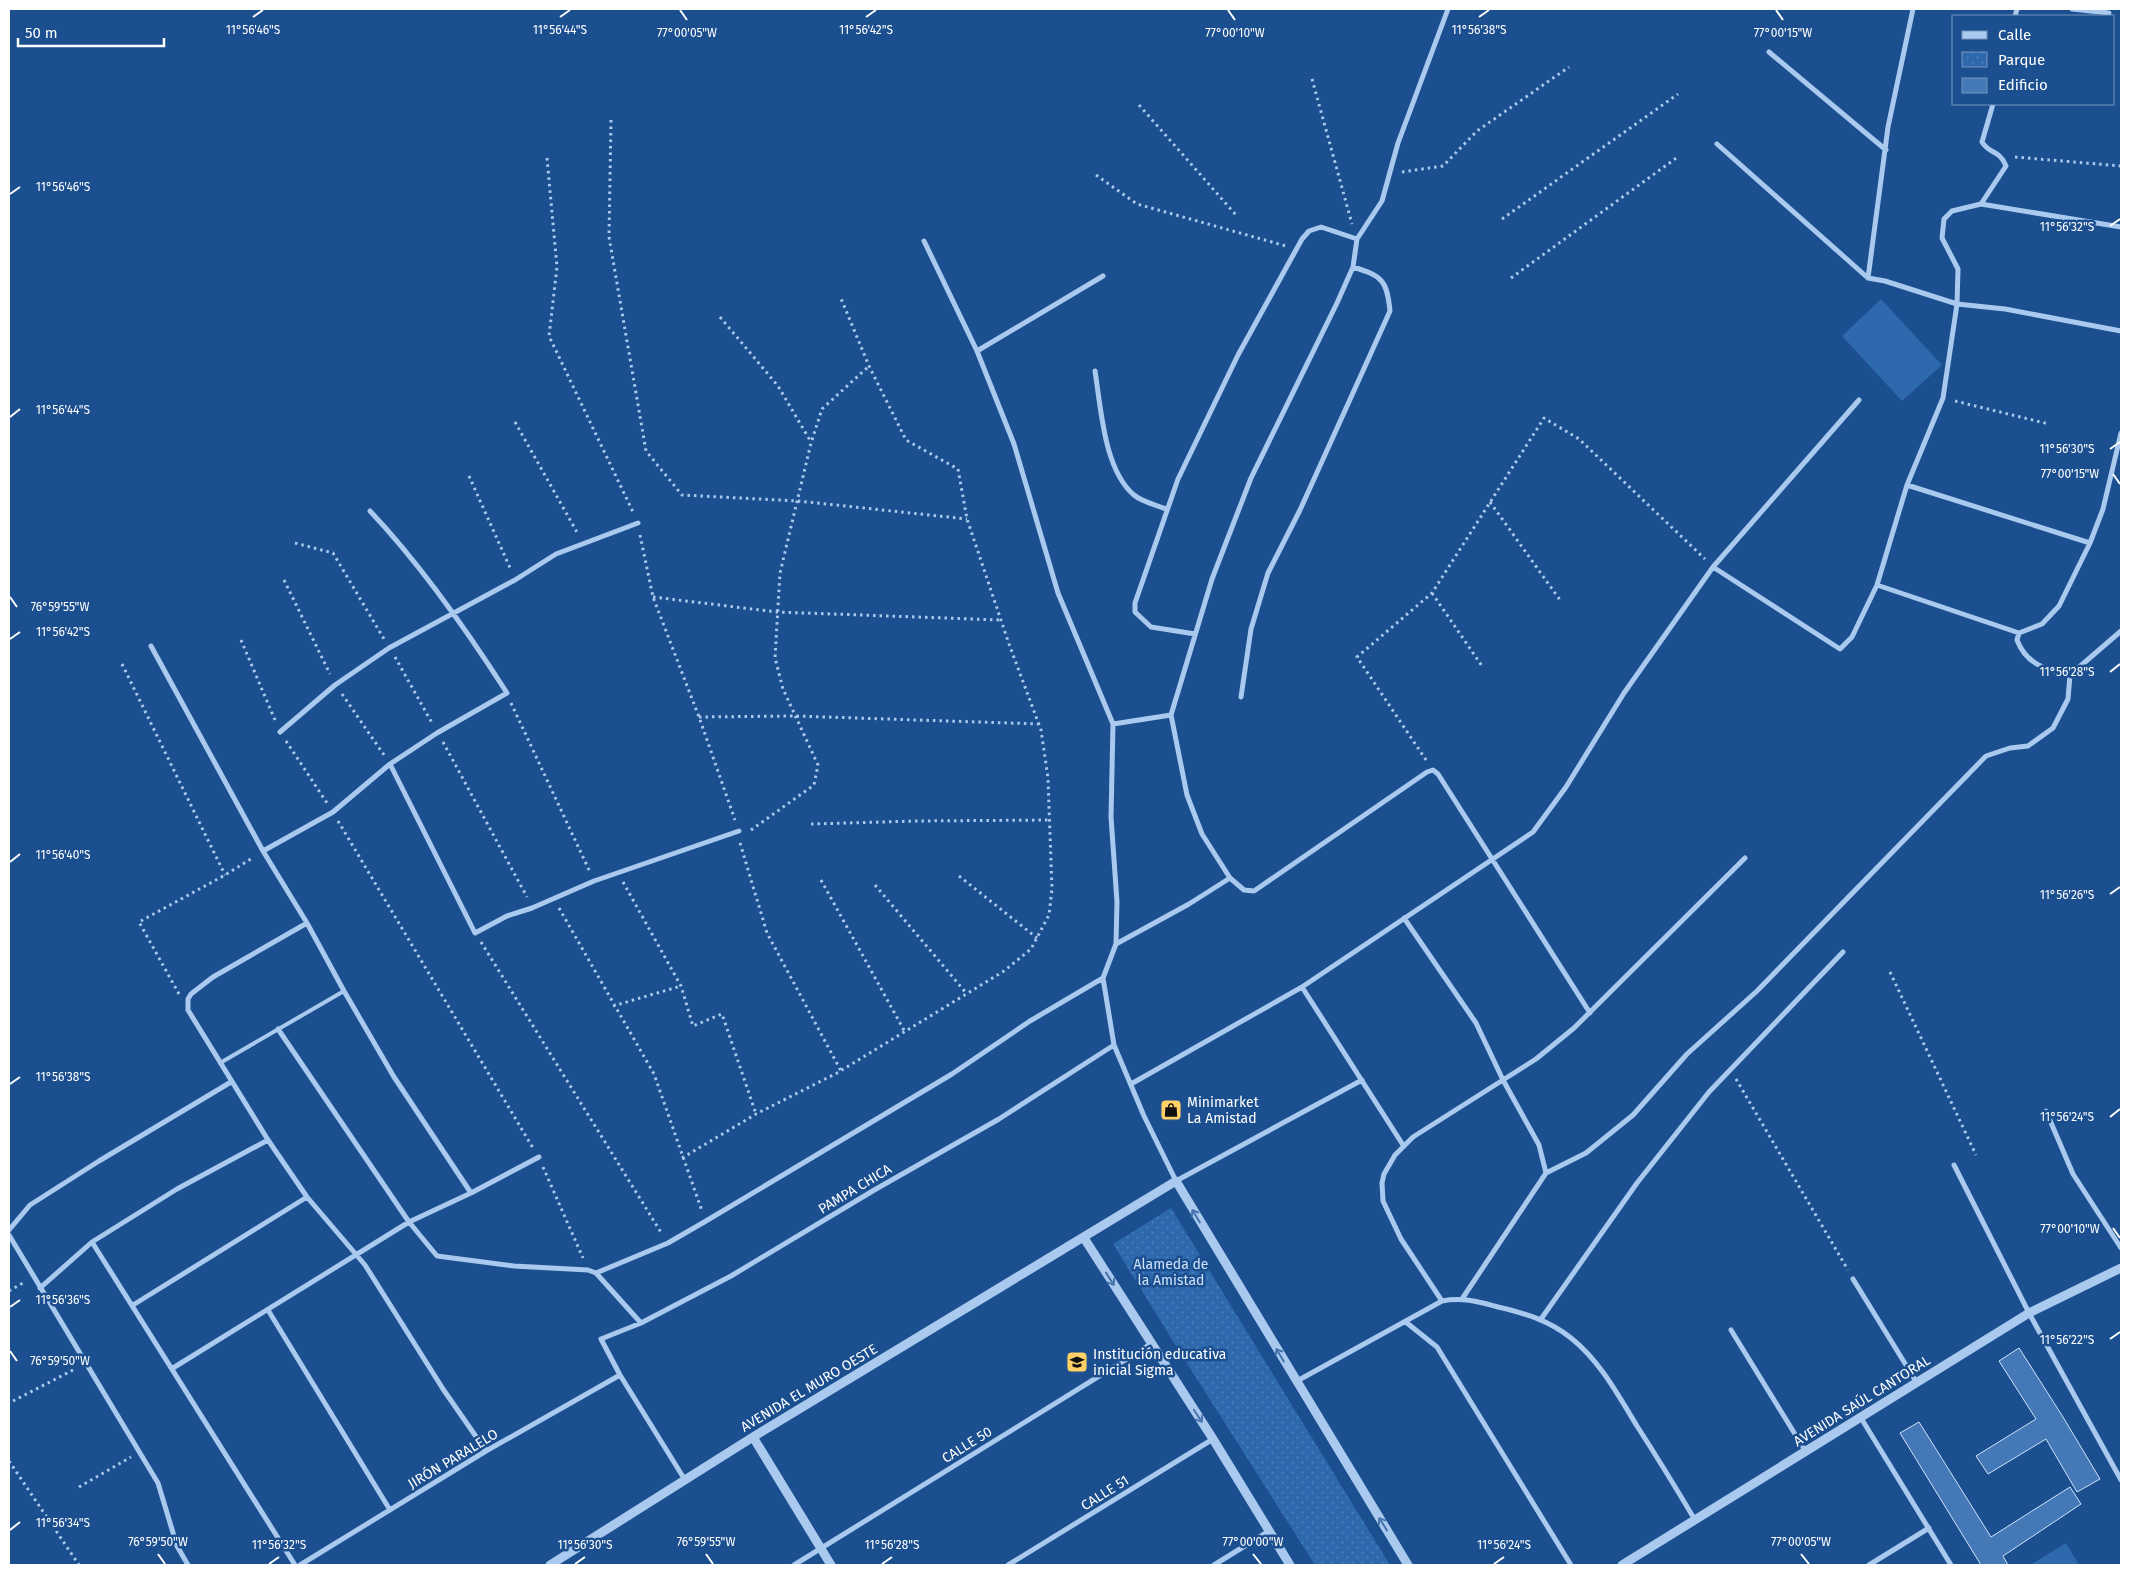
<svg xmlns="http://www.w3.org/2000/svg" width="2130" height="1574" font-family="'Fira Sans',sans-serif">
<defs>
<pattern id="park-dots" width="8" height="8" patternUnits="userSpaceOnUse" patternTransform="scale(1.25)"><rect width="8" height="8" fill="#2e69ad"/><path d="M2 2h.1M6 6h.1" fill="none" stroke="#4d80b9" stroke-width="1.8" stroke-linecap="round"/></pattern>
</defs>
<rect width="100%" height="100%" fill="#1b4f8f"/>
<path fill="url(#park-dots)" d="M1171,1208L1390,1565H1315L1181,1354L1113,1244Z"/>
<path fill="#2e69ad" d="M1881,299L1942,365L1902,401L1842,336Z
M2066,1543L2079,1565H2030Z"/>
<path fill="#4478b7" stroke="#cfe3fa" d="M2019,1348L2063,1417L2100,1479L2077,1492L2046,1439L1988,1474L1976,1456L2036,1419L1999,1361Z
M1919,1422L1991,1537L2070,1487L2081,1504L2003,1556L2008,1565H1981L1900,1433Z"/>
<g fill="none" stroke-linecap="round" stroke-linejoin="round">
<path stroke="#a9c9ee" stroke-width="3" stroke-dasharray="2.5 4" stroke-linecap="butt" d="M1312,79L1352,224
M1139,105L1236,215
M611,120L609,237L646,451L682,495L798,501L967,519
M2015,157L2121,166
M547,158L557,267L549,336L633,512
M1402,172L1443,166L1477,131L1569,67
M1096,175L1137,204L1286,246
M1502,219L1678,94
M1511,278L1679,156
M720,317L778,386L811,442
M1955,401L2049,424
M515,422L578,534
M469,476L511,570
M1490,502L1560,600
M640,535L653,597L699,717L735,820
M295,543L333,553L384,639
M284,580L330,674
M1432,593L1482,666
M653,597L777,612L1000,620
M241,640L275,720
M395,657L432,723
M122,664L225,875
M342,694L384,755
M511,703L590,872
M699,717L795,716L1039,724
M286,741L327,803
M443,742L527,897
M1426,760L1357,657L1432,593L1544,418L1579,439L1705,559
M338,821L533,1148
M811,824L917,821L1049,820
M751,830L814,785L818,765L783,689L775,658L780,573L811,443L822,409L869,366
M740,843L767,933L841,1071
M959,876L1037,938
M821,880L905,1032
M623,882L681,986L693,1026L722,1014L756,1114
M875,885L967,994
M559,908L654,1074L702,1211
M481,942L662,1234
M1890,972L1976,1155
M179,994L139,922L225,875L254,857
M613,1006L681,986
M1736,1079L1848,1270
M682,1158L756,1114L837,1073L1004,971L1031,949L1049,915L1052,889L1048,778L1041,730L1009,644L967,519L958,469L906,440L869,366L840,296
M543,1167L583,1258
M9,1291L23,1283
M13,1401L75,1369
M9,1461L79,1565
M79,1487L131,1457"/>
<path stroke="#a9c9ee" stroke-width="4" d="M220,1063L344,991"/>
<path stroke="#a9c9ee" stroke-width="5" d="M1448,9L1398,143L1382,201L1357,239L1353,267L1337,303L1251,478L1212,579L1171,715L1187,795L1202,834L1230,878L1244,890L1254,891L1427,772L1433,770L1438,774L1590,1013
M1913,9L1888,127L1868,278L1885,281L1957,304L2005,309L2121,331
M2072,9L2109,13
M2015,16L2017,9
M1769,52L1886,150
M1717,144L1868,278
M1981,204L2121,227
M924,241L977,351L1014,444L1058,593L1113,724L1111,817L1117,902L1116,944L1103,978L1114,1045L1144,1116L1176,1181L1362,1080
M977,351L1103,276
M1095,371C1101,408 1104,470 1134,495C1142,502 1157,505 1166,509
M1907,485L2090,543
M1713,567L1840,649L1852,637L1877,585L1907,485L1943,398L1957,304L1958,269L1942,238L1944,219L1952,211L1981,204L2006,166C1999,149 1990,155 1982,142L1993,104
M1877,585L2019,633L2042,624L2059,606L2090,543L2103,509L2121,433
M2019,633L2017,640C2026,664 2046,670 2070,675L2121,631
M1195,634L1151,627L1135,612V603L1178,479L1238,355L1302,239L1309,231L1321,227L1357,239
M151,646L263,851L307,923L344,991L394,1077L471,1193
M1241,697L1251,629L1268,573L1300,510L1390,311C1387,280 1382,276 1353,267
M1113,724L1171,715
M280,732L335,685L389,648L515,580L556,554L638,523
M390,764L475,933L507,916L532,908L594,881L739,831
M263,851L333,812L390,764L437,733L507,693C466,629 422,566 370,511
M1404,918L1476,1023L1503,1080L1539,1145L1546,1173
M307,923L213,977L191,994L188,999V1010L268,1140L307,1197L365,1265L443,1389L486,1451
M1116,944L1189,904L1230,878
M1302,987L1403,1145
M278,1029L409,1222L437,1256L514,1266L588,1270L596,1273L668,1243L706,1221L952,1074L1030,1021L1103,978
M1131,1084L1302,987L1533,832L1566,787L1624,693L1713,567L1859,400
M2046,1111L2073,1174L2121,1248
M1954,1165L2029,1313L2121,1480
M9,1230L30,1205L99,1161L231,1082
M9,1235L158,1483L177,1546L188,1565
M92,1242L295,1565
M596,1273L641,1323
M1853,1279L1917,1383
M40,1288L92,1242L177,1189L268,1140
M1462,1299L1546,1173L1586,1153L1633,1115L1687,1054L1757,991L1986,756L2010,748L2028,746L2053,728L2068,699L2070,675
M1442,1301L1401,1239L1383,1201L1382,1183L1384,1174L1395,1155L1413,1137L1536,1059L1574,1028L1745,858
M133,1305L307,1197
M268,1310L390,1510
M1541,1319L1637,1183L1709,1092L1843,952
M1407,1323L1437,1347L1571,1565
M1731,1330L1806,1452
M173,1368L409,1222L471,1193L539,1157
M1297,1381L1442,1301C1463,1297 1479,1302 1498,1307C1525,1313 1550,1321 1571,1338C1600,1361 1618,1395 1637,1426C1657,1457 1676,1488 1695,1520
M1861,1418L1951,1565
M685,1480L620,1375L601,1339L641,1323L731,1276L876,1189L999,1119L1114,1045
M300,1565L486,1451L620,1375
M794,1565L1151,1344
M1008,1565L1213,1439
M1214,1565L1269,1531
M1869,1565L1929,1528"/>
<path stroke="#a9c9ee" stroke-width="9" d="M1084,1238L1213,1439L1290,1565
M753,1437L831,1565
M550,1565L753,1437L1176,1181L1408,1565
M1622,1565L2029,1313L2121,1268"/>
</g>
<defs><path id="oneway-shaft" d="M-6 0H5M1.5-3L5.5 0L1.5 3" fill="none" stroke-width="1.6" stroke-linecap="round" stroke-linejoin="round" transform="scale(1.25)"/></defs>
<g stroke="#4674ac">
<use href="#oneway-shaft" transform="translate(1196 1216) rotate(-121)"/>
<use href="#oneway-shaft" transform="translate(1110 1279) rotate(58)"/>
<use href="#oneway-shaft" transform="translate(1280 1355) rotate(-121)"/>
<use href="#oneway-shaft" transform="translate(1198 1416) rotate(57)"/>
<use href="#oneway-shaft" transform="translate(1383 1524) rotate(-122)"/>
</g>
<path fill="none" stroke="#fff" stroke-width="2" d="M680,10L687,20M1228,10L1235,20M1776,10L1783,20M253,17L263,10M560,17L570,10M866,17L876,10M1479,17L1489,10M10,194L20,187M2110,226L2120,219M10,417L20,409M2110,449L2120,442M2113,474L2120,484M10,597L17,607M10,639L20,632M2110,672L2120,664M10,862L20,854M2110,894L2120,887M10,1084L20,1077M2110,1117L2120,1109M2113,1228L2120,1238M10,1307L20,1300M2110,1339L2120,1332M10,1351L17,1361M10,1530L20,1522M158,1554L165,1564M706,1554L713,1564M1253,1554L1261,1564M1801,1554L1809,1564M269,1564L279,1557M575,1564L585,1557M882,1564L892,1557M1494,1564L1504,1557"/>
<defs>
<g id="shop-square" transform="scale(1.125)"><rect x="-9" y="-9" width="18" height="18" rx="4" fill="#ffd166" stroke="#1b4f8f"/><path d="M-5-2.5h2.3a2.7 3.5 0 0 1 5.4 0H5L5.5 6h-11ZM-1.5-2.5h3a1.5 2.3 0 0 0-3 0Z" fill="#111"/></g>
<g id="school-square" transform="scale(1.125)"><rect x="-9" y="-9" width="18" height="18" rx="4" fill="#ffd166" stroke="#1b4f8f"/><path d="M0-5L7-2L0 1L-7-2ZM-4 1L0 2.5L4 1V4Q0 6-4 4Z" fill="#111"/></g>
</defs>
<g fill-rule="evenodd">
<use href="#shop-square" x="1171" y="1110"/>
<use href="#school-square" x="1077" y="1362"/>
</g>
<g text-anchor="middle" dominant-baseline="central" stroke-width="5" stroke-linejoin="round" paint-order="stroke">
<g font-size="14" fill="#fff" stroke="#1b4f8f" text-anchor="start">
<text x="1187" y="1102">Minimarket<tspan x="1187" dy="16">La Amistad</tspan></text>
<text x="1093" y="1354">Institución educativa<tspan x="1093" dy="16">inicial Sigma</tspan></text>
</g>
<g font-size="14" fill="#fff" stroke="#1b4f8f">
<text transform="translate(855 1189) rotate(-31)">PAMPA CHICA</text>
<text transform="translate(809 1388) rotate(-31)">AVENIDA EL MURO OESTE</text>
<text transform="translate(1862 1401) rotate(-32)">AVENIDA SAÚL CANTORAL</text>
<text transform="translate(967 1445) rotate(-32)">CALLE 50</text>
<text transform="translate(453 1459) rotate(-31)">JIRÓN PARALELO</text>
<text transform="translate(1105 1493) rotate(-32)">CALLE 51</text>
</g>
<g font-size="14" fill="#cfe3fa" stroke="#1b4f8f">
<text x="1171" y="1264">Alameda de<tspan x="1171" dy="16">la Amistad</tspan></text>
</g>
</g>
<g font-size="12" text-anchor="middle" fill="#fff" stroke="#1b4f8f" stroke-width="5" stroke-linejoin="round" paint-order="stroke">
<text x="253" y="34">11°56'46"S</text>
<text x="560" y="34">11°56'44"S</text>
<text x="866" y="34">11°56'42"S</text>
<text x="1479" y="34">11°56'38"S</text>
<text x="687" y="37">77°00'05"W</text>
<text x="1235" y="37">77°00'10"W</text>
<text x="1783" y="37">77°00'15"W</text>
<text x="63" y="191">11°56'46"S</text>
<text x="2067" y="231">11°56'32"S</text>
<text x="63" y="414">11°56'44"S</text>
<text x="2067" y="453">11°56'30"S</text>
<text x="2070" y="478">77°00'15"W</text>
<text x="60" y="611">76°59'55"W</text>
<text x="63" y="636">11°56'42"S</text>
<text x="2067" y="676">11°56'28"S</text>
<text x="63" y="859">11°56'40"S</text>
<text x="2067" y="899">11°56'26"S</text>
<text x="63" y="1081">11°56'38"S</text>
<text x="2067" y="1121">11°56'24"S</text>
<text x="2070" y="1233">77°00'10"W</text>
<text x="63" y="1304">11°56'36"S</text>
<text x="2067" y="1344">11°56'22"S</text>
<text x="60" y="1365">76°59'50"W</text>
<text x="63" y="1527">11°56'34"S</text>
<text x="158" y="1546">76°59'50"W</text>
<text x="706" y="1546">76°59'55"W</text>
<text x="1253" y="1546">77°00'00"W</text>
<text x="1801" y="1546">77°00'05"W</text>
<text x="279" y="1549">11°56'32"S</text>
<text x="585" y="1549">11°56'30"S</text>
<text x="892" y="1549">11°56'28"S</text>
<text x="1504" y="1549">11°56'24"S</text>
</g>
<rect width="2130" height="1574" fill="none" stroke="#ffffff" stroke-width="20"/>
<rect x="1952" y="15" width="162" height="90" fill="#1b4f8f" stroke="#7695bc"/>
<rect x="1962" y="31" width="25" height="8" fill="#a9c9ee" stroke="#7695bc"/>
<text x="1998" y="40" font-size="15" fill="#ffffff">Calle</text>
<rect x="1962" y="52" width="25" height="15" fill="url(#park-dots)" stroke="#7695bc"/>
<text x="1998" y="65" font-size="15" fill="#ffffff">Parque</text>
<rect x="1962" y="78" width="25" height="15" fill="#4478b7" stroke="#7695bc"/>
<text x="1998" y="90" font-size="15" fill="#ffffff">Edificio</text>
<path d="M18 38v8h146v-8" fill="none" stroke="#ffffff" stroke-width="2.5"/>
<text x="25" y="38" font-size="15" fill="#ffffff" stroke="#1b4f8f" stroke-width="4" paint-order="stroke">50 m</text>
</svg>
